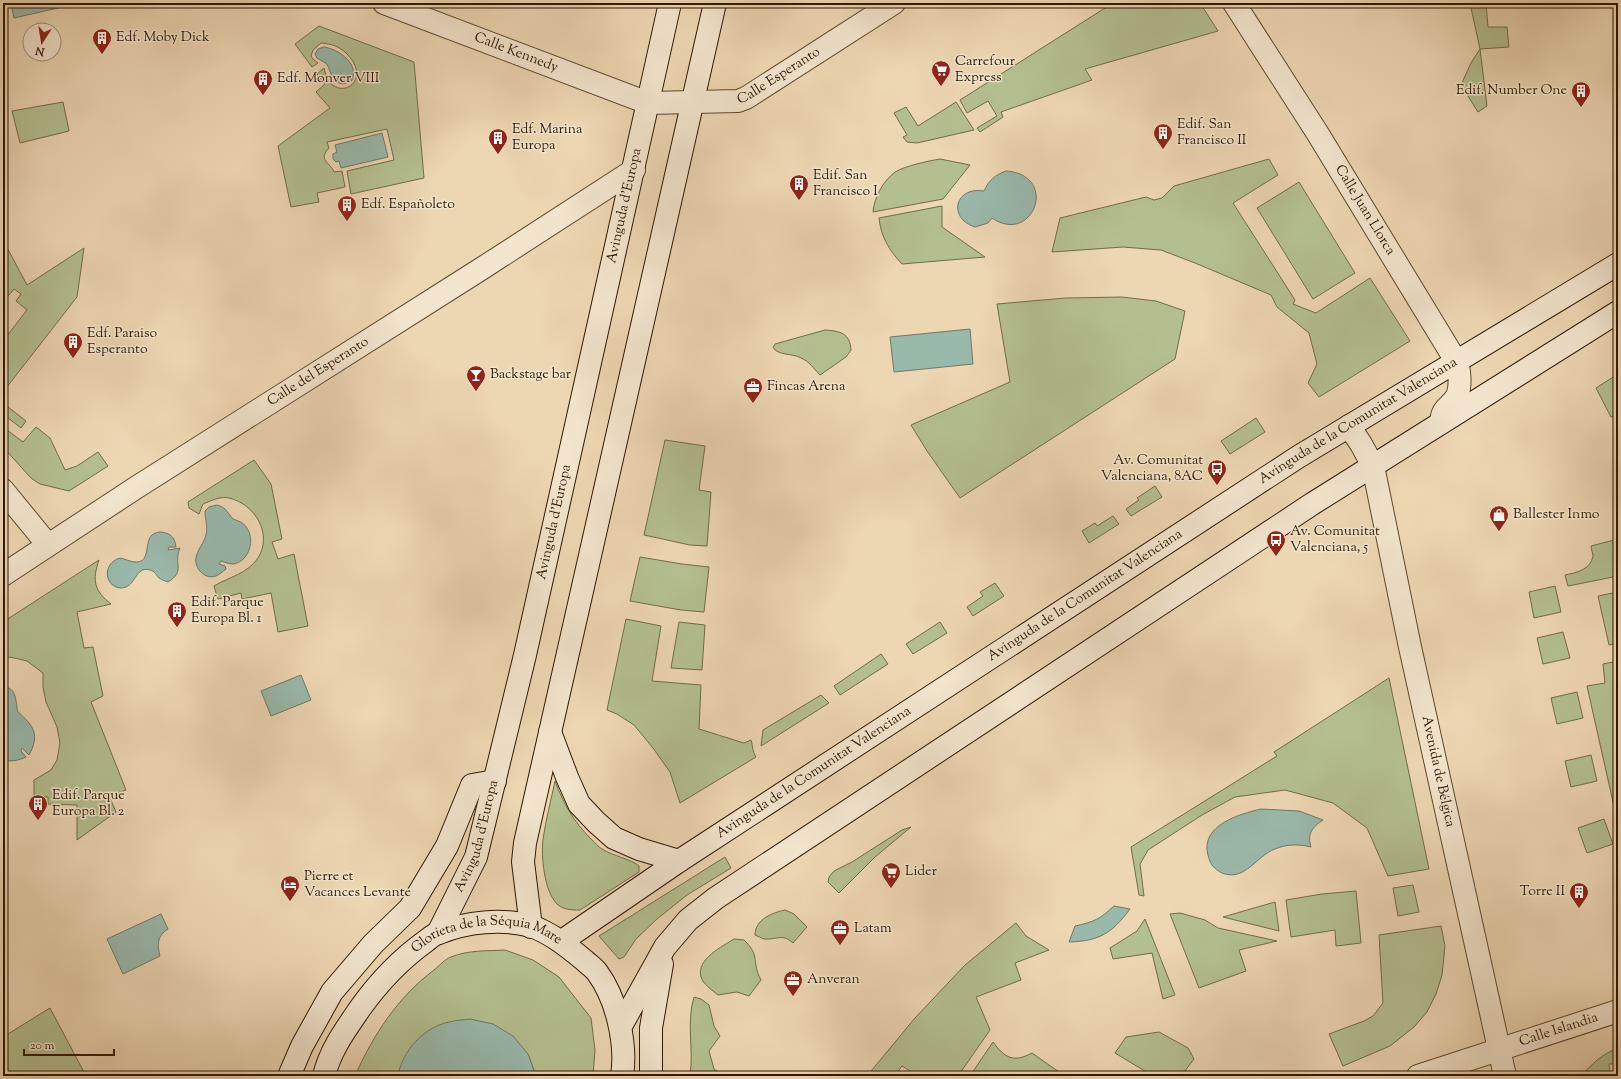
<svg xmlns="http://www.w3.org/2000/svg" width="1621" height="1079" font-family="'Sorts Mill Goudy',serif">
<rect width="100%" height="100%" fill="#edd6b2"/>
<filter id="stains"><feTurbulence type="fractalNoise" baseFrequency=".005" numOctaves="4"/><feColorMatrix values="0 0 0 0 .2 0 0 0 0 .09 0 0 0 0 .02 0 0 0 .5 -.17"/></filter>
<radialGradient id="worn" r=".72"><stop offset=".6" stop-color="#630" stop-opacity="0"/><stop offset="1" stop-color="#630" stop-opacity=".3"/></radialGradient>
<path fill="#b4bf8f" stroke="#716c48" d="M1113,3H1200L1218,31L1085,69L1092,80L1001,112L1003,117L980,132L977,128L997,116L988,101L967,113L960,100Z
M1470,3H1486L1488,27H1507L1509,47L1480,49L1487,106L1478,112L1461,85L1471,63L1480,49Z
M319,26L414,62L424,178L351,194L347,171L394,160L387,129L327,142L329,148C317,160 331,163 334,172L342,171L345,187L317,193L319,202L291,207L278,146L330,108L316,92L325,84L317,74L324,68C325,72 326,77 328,80C342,101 373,79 346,53C338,46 332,44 321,43L313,50L311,56L313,59L318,63L312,67L295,44Z
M63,102L69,131L20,143L12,111Z
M956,102L974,130L917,143L907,142L903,137L907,135L894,113L906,107L918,126Z
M940,159L970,165L943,199L873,212C874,198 883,181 895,172C905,166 928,161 940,159Z
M1269,159L1278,175L1233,203L1295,300L1293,304L1316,313L1370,278L1410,341L1319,397L1308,383L1317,364L1309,333L1277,307L1271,295L1195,263L1161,250L1123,247L1052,252L1060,218L1146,197L1154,200L1162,198L1174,186Z
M1299,182L1355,273L1313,299L1257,208Z
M942,206V227L985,257L902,264C889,250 881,237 879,218Z
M3,240L27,285L84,248L77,297L3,392V341L27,310L16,301L21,294L14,289L8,296L3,292Z
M1122,297L1156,301L1185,311L1175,359L960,498L927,451L911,425L1010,382L997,304L1066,298Z
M825,330C840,331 850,333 851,350L846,357L820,375C814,369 809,361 801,358C793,353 777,356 773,347L775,344Z
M1618,374V414L1611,417L1596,388Z
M3,403L26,421L21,428L3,414Z
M1256,418L1265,432L1230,454L1221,441Z
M3,427L23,442L36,427L50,438L65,470L77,466L98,452L108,466L69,491L40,484L31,478L3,447Z
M665,440L705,446L699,490L711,492L707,546L690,545L644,535Z
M254,460L271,484L282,539L272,542L278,559L294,554L308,626L278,632L271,593L242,599L241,593L218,599L214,586C229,577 247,574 258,558C273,534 255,504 229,498C221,496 210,501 203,504L199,514L189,508L188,502Z
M1155,486L1162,497L1131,516L1126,509L1139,500L1137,498Z
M1113,516L1119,524L1089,543L1082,531L1095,523L1097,526Z
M1618,539V576L1568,586L1565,575C1575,573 1591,570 1593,556C1593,554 1591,549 1591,546Z
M640,557L682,564L709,567L704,612L681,610L630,601Z
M99,560C92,580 94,591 111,604L77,612L84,648L93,647L103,696L91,702L126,790L109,796L116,812L77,840V805L48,804V797H34V780L51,770L57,760L60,743L57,727L46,702L43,687V673L27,661L10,657L3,660V622Z
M995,583L1004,596L973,616L967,607L983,596L980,592Z
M1555,586L1561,612L1534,618L1529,592Z
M1618,592V643L1609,645L1598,596Z
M626,619L661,626L652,681L701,685L699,729L744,743L751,740C753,746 752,751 756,757L680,803L670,772L653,748L634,725L617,714L607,710Z
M679,622L705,625L702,670L671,668Z
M940,622L947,633L913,654L906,644Z
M1563,632L1570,658L1543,664L1537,638Z
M881,654L888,664L840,695L834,686Z
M1618,661V810L1615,811L1587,686L1605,683L1603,664Z
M1389,678L1429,869L1388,876L1367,828L1333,803L1285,790L1235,797L1202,815L1148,850L1140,864L1144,896L1139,895L1131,847L1277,756L1274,752Z
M1577,692L1583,718L1557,724L1551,698Z
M821,695L829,703L761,746L763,730Z
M1591,755L1597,781L1571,787L1565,761Z
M555,781C563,803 574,822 591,839C595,842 598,847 602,849C613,856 631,859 639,866V872L580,910C572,910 563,910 557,904C544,891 541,856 543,839C546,819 551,800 555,781Z
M1604,819L1613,844L1587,853L1578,828Z
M911,827L875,857L839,893L828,882L829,877L834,871L852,862L902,830Z
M725,857L731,868L687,895L657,919L636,939L624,957L619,959L599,936Z
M1413,885L1419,912L1398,916L1393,888Z
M1356,891L1361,943L1336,946L1335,930L1291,937L1286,900L1322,894Z
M1275,902L1279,931L1223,917Z
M785,910L794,914L807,927L793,943C782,933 777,940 764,939C761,938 758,936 755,935C755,920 771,913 785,910Z
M1180,913L1205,920L1218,928L1277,941L1239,950L1246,971L1199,988L1170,914Z
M1145,919L1175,995L1163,999L1152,953L1113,959L1110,948L1137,931Z
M1016,923L1026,936L1049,950L1015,963L1021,980L976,997L990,1030L958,1076H918L902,1066L897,1073L900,1076H867L915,1018L965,965Z
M1441,926L1445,946L1442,975L1436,994L1427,1012L1414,1027L1390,1046L1343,1066L1329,1034L1364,1021L1373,1016L1383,1003L1379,935Z
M734,939L744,940C761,956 751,962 761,980L749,996L737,992L718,995C712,990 703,984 701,977C696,959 723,946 734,939Z
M505,950L533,960L559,977L591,1018L595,1050L593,1076H536L528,1054L400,1067L398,1076H355C373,1035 398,997 434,970C439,966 445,959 451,957C468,950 487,951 505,950Z
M694,997L701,999L709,1005L714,1026L720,1036L709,1051L714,1069L724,1076H690C694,1049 686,1023 694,997Z
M50,1008L86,1076H3V1037Z
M1159,1032L1188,1048L1194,1059L1181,1076H1153L1115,1053L1126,1037Z
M993,1042C1005,1058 1013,1063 1032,1053L1059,1072L1056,1076H970Z
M1618,1048V1064H1609L1610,1076H1581C1592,1064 1602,1054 1618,1048Z"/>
<path fill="#99b9ab" stroke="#6e7967" d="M11,3H80L14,18Z
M324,47C339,49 361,65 351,82L342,84L334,81L327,64L317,58L315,54L318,49Z
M382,133L388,157L341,168L339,161L336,162L333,159V154L337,152L335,145Z
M1006,171C1060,175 1033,246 992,218L988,223L975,227C947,218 955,186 984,191C989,180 995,175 1006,171Z
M970,329L973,364L894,372L890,337Z
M217,505C220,506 223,507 225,509C228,512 230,516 233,519C238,521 243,522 246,527C256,539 249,562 233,564C229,564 224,562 221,561L219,564L225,566L226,569C223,571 219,575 216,576C205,580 194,568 196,558C197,550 204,543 206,535C208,526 205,519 205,511L209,507Z
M161,532C170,533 175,537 176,547H169L168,550L180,548C173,564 186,571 168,582C165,581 162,580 159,578C156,575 155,571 150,570C135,565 136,588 121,588C104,587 102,563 120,558C125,559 131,562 136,562C151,562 144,542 152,535C154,533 158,532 161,532Z
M301,675L311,700L271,716L261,691Z
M3,687C18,687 15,703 18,712C34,726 40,735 29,755L22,748L21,751L26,757C19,760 11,763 3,759Z
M1261,809L1299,811L1323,820C1312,827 1307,834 1311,847C1300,844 1286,844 1275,849C1256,856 1245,882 1222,873C1214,869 1210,864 1208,855C1200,825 1240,814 1261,809Z
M1114,906L1130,909C1112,933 1100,941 1069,942L1075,926C1094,922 1100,919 1114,906Z
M161,914L168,929C157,936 157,945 160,956L123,974L107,939Z
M470,1019L493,1024L513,1036L528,1054L536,1076H398C402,1051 424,1027 449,1022C456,1020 463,1020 470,1019Z"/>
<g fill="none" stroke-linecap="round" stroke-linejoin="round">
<g stroke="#5e482c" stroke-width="24">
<g id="street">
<path id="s1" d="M384,3L648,103L738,101L746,98L894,3"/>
<path id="s2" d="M1234,3L1318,134L1456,361C1460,369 1461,387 1457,396C1450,408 1442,406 1441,423"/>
<path id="s3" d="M1349,426L1361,444L1373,466L1410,647L1505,1076"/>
<path d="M3,490L48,545"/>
<path id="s4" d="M3,575L137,487L481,269L634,170"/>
<path id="s5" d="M1418,1076L1618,1011"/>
</g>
</g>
<g stroke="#2e1800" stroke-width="24">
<g id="secondary">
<path d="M550,732L567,777L579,804L596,822L614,838L639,849L679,861"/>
<path d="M531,927L523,862L525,843L715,3"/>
<path id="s6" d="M438,933L476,857L525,655L670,3"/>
<path id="s7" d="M562,941L679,861L1298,457L1618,264"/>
<path d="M621,1026L665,947L688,920L716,898L1312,504L1618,312"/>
<path d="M289,1076L302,1046L332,992L373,944L410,908L447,846L472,785L495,781"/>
<path id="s8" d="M324,1076C330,1050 346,1029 361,1007C379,982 401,959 426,941C430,938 434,934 439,933C466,922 502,918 531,926C551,933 568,947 584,960C588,964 594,968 597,972C617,999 627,1044 622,1076"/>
<path d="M651,1076V1028L662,964"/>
</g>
</g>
<use href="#street" stroke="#f3e4cd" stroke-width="22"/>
<use href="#secondary" stroke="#f3e4cd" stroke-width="22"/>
</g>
<defs>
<g id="building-pin" transform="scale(1)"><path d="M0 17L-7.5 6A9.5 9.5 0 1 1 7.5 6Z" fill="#8f2418" stroke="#f3e4cd"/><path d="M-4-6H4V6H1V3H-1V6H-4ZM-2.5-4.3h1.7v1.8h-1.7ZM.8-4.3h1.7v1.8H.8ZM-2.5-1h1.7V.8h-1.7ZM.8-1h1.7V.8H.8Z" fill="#fff"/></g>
<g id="supermarket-pin" transform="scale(1)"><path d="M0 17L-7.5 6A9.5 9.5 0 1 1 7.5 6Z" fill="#8f2418" stroke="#f3e4cd"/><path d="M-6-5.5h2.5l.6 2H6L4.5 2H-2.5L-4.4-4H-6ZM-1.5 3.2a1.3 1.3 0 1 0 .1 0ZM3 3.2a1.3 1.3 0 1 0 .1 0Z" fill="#fff"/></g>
<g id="bar-pin" transform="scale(1)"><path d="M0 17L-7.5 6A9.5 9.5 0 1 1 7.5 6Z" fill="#8f2418" stroke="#f3e4cd"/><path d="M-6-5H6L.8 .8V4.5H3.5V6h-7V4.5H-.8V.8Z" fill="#fff"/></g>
<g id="office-pin" transform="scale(1)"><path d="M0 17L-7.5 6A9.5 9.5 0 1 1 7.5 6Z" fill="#8f2418" stroke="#f3e4cd"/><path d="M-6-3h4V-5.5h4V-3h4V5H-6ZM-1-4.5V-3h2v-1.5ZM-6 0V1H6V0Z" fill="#fff"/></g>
<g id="bus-pin" transform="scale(1)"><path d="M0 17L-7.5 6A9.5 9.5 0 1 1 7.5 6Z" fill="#8f2418" stroke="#f3e4cd"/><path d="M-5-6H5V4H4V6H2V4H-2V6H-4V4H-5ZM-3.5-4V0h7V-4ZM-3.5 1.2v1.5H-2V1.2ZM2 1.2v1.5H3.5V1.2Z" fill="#fff"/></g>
<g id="shop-pin" transform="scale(1)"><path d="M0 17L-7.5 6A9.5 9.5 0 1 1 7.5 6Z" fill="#8f2418" stroke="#f3e4cd"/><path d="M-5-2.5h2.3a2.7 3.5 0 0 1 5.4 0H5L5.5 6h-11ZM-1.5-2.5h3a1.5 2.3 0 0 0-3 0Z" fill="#fff"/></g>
<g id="hotel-pin" transform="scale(1)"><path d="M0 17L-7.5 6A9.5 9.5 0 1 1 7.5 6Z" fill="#8f2418" stroke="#f3e4cd"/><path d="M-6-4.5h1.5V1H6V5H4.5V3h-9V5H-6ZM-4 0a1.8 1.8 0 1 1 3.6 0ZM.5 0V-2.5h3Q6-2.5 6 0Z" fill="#fff"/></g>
</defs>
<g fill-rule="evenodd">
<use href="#building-pin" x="102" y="38"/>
<use href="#supermarket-pin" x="941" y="70"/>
<use href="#building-pin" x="263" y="79"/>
<use href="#building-pin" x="1581" y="91"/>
<use href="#building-pin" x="1163" y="133"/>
<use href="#building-pin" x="498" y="138"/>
<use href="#building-pin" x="799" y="184"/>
<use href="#building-pin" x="347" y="205"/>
<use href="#building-pin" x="73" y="342"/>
<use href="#bar-pin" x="476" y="375"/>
<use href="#office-pin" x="753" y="387"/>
<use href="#bus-pin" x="1217" y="469"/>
<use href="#shop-pin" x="1499" y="515"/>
<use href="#bus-pin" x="1276" y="540"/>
<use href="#building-pin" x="177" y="611"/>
<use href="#building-pin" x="38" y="804"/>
<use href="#supermarket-pin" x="891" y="872"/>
<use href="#hotel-pin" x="290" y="885"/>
<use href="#building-pin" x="1579" y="892"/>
<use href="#office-pin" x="840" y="929"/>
<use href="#office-pin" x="793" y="980"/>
</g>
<g text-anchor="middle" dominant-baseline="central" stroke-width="3" stroke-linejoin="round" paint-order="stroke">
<g font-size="14" fill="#2e1800" stroke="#f3e4cd" text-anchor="start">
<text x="116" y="38">Edf. Moby Dick</text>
<text x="955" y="62">Carrefour<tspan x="955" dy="16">Express</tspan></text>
<text x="277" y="79">Edf. Monver VIII</text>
<text x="1567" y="91" text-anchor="end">Edif. Number One</text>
<text x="1177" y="125">Edif. San<tspan x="1177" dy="16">Francisco II</tspan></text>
<text x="512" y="130">Edf. Marina<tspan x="512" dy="16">Europa</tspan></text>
<text x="813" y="176">Edif. San<tspan x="813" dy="16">Francisco I</tspan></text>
<text x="361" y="205">Edf. Españoleto</text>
<text x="87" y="334">Edf. Paraiso<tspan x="87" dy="16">Esperanto</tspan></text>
<text x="490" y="375">Backstage bar</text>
<text x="767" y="387">Fincas Arena</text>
<text x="1203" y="461" text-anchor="end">Av. Comunitat<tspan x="1203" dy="16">Valenciana, 8AC</tspan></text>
<text x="1513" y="515">Ballester Inmo</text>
<text x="1290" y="532">Av. Comunitat<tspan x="1290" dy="16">Valenciana, 5</tspan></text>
<text x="191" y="603">Edif. Parque<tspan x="191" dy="16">Europa Bl. 1</tspan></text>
<text x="52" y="796">Edif. Parque<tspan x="52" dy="16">Europa Bl. 2</tspan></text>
<text x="905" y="872">Lider</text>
<text x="304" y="877">Pierre et<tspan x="304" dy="16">Vacances Levante</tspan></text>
<text x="1565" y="892" text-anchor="end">Torre II</text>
<text x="854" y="929">Latam</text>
<text x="807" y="980">Anveran</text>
</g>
<g font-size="14" fill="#2e1800" stroke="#f3e4cd">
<text stroke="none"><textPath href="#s1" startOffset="141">Calle Kennedy</textPath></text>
<text stroke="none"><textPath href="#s1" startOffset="420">Calle Esperanto</textPath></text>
<text stroke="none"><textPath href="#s6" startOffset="753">Avinguda d'Europa</textPath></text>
<text stroke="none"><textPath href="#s2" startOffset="245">Calle Juan Llorca</textPath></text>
<text stroke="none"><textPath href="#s4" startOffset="375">Calle del Esperanto</textPath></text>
<text stroke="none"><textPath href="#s7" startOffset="951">Avinguda de la Comunitat Valenciana</textPath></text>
<text stroke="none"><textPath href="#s6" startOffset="429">Avinguda d'Europa</textPath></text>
<text stroke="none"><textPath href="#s7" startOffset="627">Avinguda de la Comunitat Valenciana</textPath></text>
<text stroke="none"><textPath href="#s3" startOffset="359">Avenida de Bélgica</textPath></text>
<text stroke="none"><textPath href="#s7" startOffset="303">Avinguda de la Comunitat Valenciana</textPath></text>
<text stroke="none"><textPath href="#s6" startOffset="105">Avinguda d'Europa</textPath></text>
<text stroke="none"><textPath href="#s8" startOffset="235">Glorieta de la Séquia Mare</textPath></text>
<text stroke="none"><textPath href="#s5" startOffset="148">Calle Islandia</textPath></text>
</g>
</g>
<rect width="1621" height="1079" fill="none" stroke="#edd6b2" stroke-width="16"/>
<rect x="4" y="4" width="1613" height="1071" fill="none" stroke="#2e1800" stroke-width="2"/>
<rect x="8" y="8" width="1605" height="1063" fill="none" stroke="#2e1800"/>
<g transform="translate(42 42) rotate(192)"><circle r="19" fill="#f3e4cd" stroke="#a4927b"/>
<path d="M0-3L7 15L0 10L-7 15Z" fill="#8f2418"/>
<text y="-6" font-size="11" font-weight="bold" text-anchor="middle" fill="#2e1800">N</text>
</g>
<path d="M24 1049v6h90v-6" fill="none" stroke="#2e1800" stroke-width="2"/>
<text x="30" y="1049" font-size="12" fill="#2e1800" stroke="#f3e4cd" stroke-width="3" paint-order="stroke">20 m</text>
<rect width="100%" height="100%" filter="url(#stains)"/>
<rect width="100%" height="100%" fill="url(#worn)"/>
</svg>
